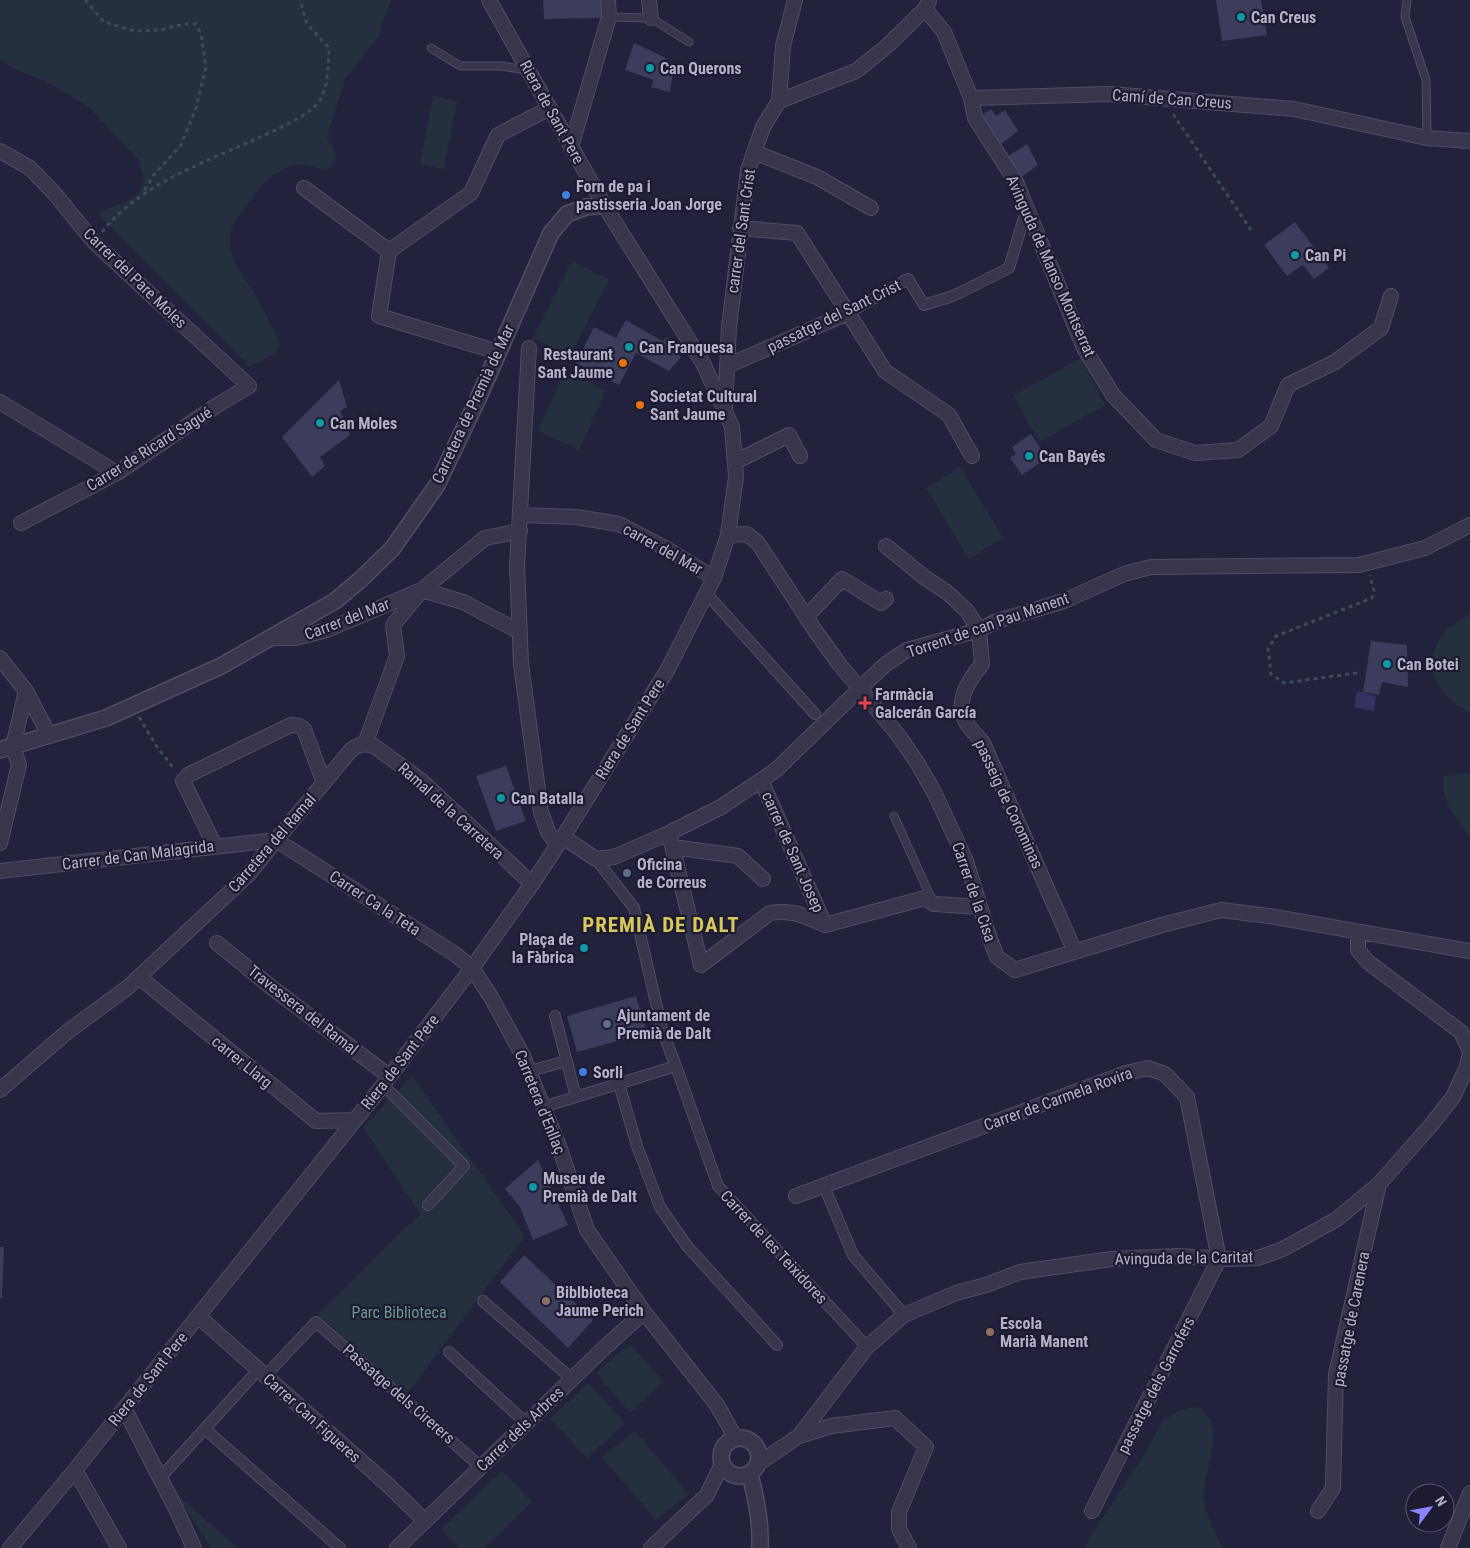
<svg xmlns="http://www.w3.org/2000/svg" width="1470" height="1548" font-family="'Roboto Condensed',sans-serif">
<rect width="100%" height="100%" fill="#22223d"/>
<path fill="#24303e" d="M0,0H391C388,13 380,22 380,35L345,79L327,137L336,155L335,164L326,170C319,169 311,165 304,165C285,163 264,180 254,195C246,207 235,218 231,231C225,253 241,272 252,290C262,308 273,326 280,345L276,353L250,367L97,213C122,201 156,200 138,160L90,108L45,81L22,72L0,60Z
M433,96L457,101L444,169L420,165Z
M572,261L609,280L570,356L533,338Z
M1081,358L1105,405L1039,442L1014,395Z
M565,371L606,390L579,450L538,431Z
M960,467L1003,538L969,559L926,488Z
M1470,614V713C1441,699 1420,667 1440,638C1446,627 1460,620 1470,614Z
M1470,773V838L1452,812L1444,795L1443,776Z
M412,1076L525,1236L407,1394L318,1314L420,1214L363,1127Z
M630,1344L663,1381L630,1413L596,1373Z
M588,1383L625,1423L587,1458L550,1419Z
M1199,1407L1211,1420L1214,1439L1203,1494L1206,1512L1222,1548H1085L1091,1536L1145,1453L1163,1421L1179,1410Z
M635,1431L689,1494L656,1520L602,1457Z
M502,1471L532,1502L484,1548H459L441,1529Z
M177,1495L238,1548H211Z"/>
<path fill="#333260" d="M1357,691L1376,696L1374,711L1354,707Z"/>
<path fill="#3c3c5b" d="M543,0H602V18L544,19Z
M1216,0H1261L1267,35L1222,41Z
M634,43L664,57L674,66L670,92L651,87L654,80L625,70Z
M991,109L996,116L1005,110L1018,131L1000,145L981,116Z
M1027,144L1038,165L1020,178L1007,157Z
M1295,222L1329,268L1314,279L1303,265L1287,276L1264,245Z
M626,320L662,341L668,337L681,357L669,371L636,353L619,385L576,363L594,327L616,338Z
M339,380L347,407L340,411L350,435L320,457L325,466L312,477L282,437Z
M1031,434L1047,458L1022,475L1010,458L1016,454L1012,447Z
M1371,641L1407,645L1408,687L1382,682L1379,695L1363,692Z
M506,766L526,821L496,831L476,776Z
M636,996L647,1033L577,1052L567,1016Z
M538,1160L568,1225L533,1240L520,1207L505,1189Z
M0,1247H4L2,1298H0Z
M524,1255L593,1320L568,1348L500,1282Z"/>
<g fill="none" stroke-linecap="round" stroke-linejoin="round">
<g stroke="#4f4e65" stroke-width="9">
<path id="service" d="M1407,0L1405,17L1426,80L1427,138
M609,17L651,18L689,42
M431,48L460,66H501L527,70
M894,816L932,900"/>
</g>
<g stroke="#4f4e65" stroke-width="12">
<path id="pedestrian" d="M848,313L908,279L924,305L953,296L1009,268L1027,208
M706,593L815,714
M596,859L634,908L663,1033L676,1066L718,1186L867,1347
M555,1016L576,1097
M529,1071L567,1061
M619,1084L637,1146L660,1207L687,1246L777,1345
M383,1085L464,1166L428,1205
M543,1107L676,1066
M824,1186L853,1255L904,1315
M483,1301L572,1379
M449,1352L526,1423
M265,1376L316,1322L481,1467
M205,1429L340,1548
M160,1478L258,1370"/>
</g>
<g stroke="#4f4e65" stroke-width="16">
<path id="minor" d="M649,0L651,18
M925,9L944,32L971,98L1110,94L1294,109L1427,138L1470,141
M971,98L975,118L1016,182L1084,348L1113,395L1156,440L1195,453L1238,450L1271,426L1288,385L1335,362L1381,328L1391,296
M779,101L856,71L886,47L925,9L929,1
M571,147L609,17L608,0
M0,151L30,168L55,194L94,242L249,386L216,406L117,473L21,523
M754,152L817,177L871,208
M304,188L389,251
M740,228L797,233L885,371L949,415L972,456
M389,251L471,193L498,135L550,108
M389,251L379,316L498,352
M529,348L517,566L521,664L541,812L548,832L557,845
M727,366L848,313
M0,402L117,473
M725,409L729,327L748,170L763,127L779,101L783,46L795,0
M735,462L789,435L800,456
M521,515L576,517L619,524L667,549L714,578
M728,535L747,534L758,543L814,629L840,665L899,736L918,764L935,794L966,861L990,939L997,957L1015,970L1162,925L1221,910L1269,916L1470,951
M886,546L924,577L948,593L967,611L979,630L982,664C970,679 956,698 964,718C967,727 978,736 983,743L1075,952
M422,590L463,602L520,632
M806,617L842,579L881,603L886,599
M270,638H296L327,630L419,591
M0,658L26,691L49,735
M365,744L397,656L393,625L422,590L485,538L520,531
M761,780L825,925
M669,833L701,965L770,913C792,909 805,916 825,925L925,898L934,904L980,907
M563,837L596,859L614,857L669,833L721,807L776,770L874,675L886,664L907,650L979,630L997,621L1064,601L1124,574L1151,567L1359,565L1425,548L1470,525
M276,840L455,954L472,968L491,997L522,1054L560,1149L587,1230L644,1312L717,1405L735,1437
M0,843L19,765L13,746L26,691
M215,846L183,781L188,775L291,725L299,726L304,729L324,783
M673,847L738,856L763,879
M0,871L276,840
M1358,932V950L1368,962L1461,1032L1470,1051
M217,943L271,987L389,1076
M139,977L316,1121L355,1120
M0,1090L67,1032L127,988L248,875L276,840L351,750C359,744 364,743 374,746L422,781L532,884
M796,1196L1126,1073L1148,1068L1165,1074L1187,1097L1219,1259L1092,1511
M198,1316L388,1485L425,1521
M124,1408L176,1509L194,1548
M799,1436L831,1426L895,1418L926,1447L899,1512V1529L909,1548
M758,1464L799,1436L867,1347L904,1315L956,1293L986,1285L1020,1272L1112,1259L1179,1256L1227,1259L1258,1258L1283,1249L1337,1219L1379,1184L1431,1125L1453,1097L1467,1067L1470,1052
M75,1470L119,1548
M1318,1511L1333,1488L1336,1374L1379,1184
M10,1548L75,1470L383,1085L472,968L532,884L563,837L668,669L714,578L728,535L736,477L732,427L703,363L604,205L489,0
M397,1548L602,1350L644,1312
M651,1548L707,1495L722,1464
M1448,1548L1470,1493"/>
</g>
<g stroke="#4f4e65" stroke-width="18">
<path id="tertiary" d="M0,750L106,718L221,666L335,601L360,580L392,549L437,485L477,401L551,233L567,214L586,207L604,205
M721 1457a19 19 0 1 1 38 0a19 19 0 1 1-38 0Z
M750,1474C756,1499 761,1522 760,1548"/>
</g>
<path stroke="#3f4b58" stroke-width="3" stroke-dasharray="4 4" stroke-linecap="butt" d="M85,0L104,22L135,31L161,30L184,24H196L201,34L206,67L196,108L181,145L153,176L143,193
M1173,114L1253,233
M102,232C141,183 204,163 258,138C274,131 303,118 315,106C329,93 328,66 329,48L307,24L300,0
M1357,673L1284,683L1271,674L1268,649L1276,636L1372,598L1374,591L1370,575
M139,717L157,747L175,770"/>
<use href="#service" stroke="#37364d" stroke-width="7"/>
<use href="#pedestrian" stroke="#37364d" stroke-width="10"/>
<use href="#minor" stroke="#37364d" stroke-width="14"/>
<use href="#tertiary" stroke="#37364d" stroke-width="15"/>
</g>
<g fill="#0f9aa8" stroke="#1c1b32" stroke-width="2">
<circle cx="1241" cy="17" r="5"/>
<circle cx="650" cy="68" r="5"/>
<circle cx="1295" cy="255" r="5"/>
<circle cx="629" cy="347" r="5"/>
<circle cx="320" cy="423" r="5"/>
<circle cx="1029" cy="456" r="5"/>
<circle cx="1387" cy="664" r="5"/>
<circle cx="501" cy="798" r="5"/>
<circle cx="584" cy="948" r="5"/>
<circle cx="533" cy="1187" r="5"/>
</g>
<g fill="#3f7fe0" stroke="#1c1b32" stroke-width="2">
<circle cx="566" cy="195" r="5"/>
<circle cx="583" cy="1072" r="5"/>
</g>
<g fill="#e8710a" stroke="#1c1b32" stroke-width="2">
<circle cx="623" cy="363" r="5"/>
<circle cx="640" cy="405" r="5"/>
</g>
<path fill="#e0444e" stroke="#1c1b32" stroke-width="2" d="M862.5 695.5h5v5h5v5h-5v5h-5v-5h-5v-5h5z"/>
<g fill="#5c6f8a" stroke="#1c1b32" stroke-width="2">
<circle cx="627" cy="873" r="5"/>
<circle cx="607" cy="1024" r="5"/>
</g>
<g fill="#8d6e63" stroke="#1c1b32" stroke-width="2">
<circle cx="546" cy="1301" r="5"/>
<circle cx="990" cy="1332" r="5"/>
</g>
<g text-anchor="middle" dominant-baseline="central" stroke-width="4.5" stroke-linejoin="round" paint-order="stroke">
<g font-size="16" font-weight="bold" fill="#b3b2c8" stroke="#1c1b32" text-anchor="start">
<text x="1251" y="17">Can Creus</text>
<text x="660" y="68">Can Querons</text>
<text x="576" y="186">Forn de pa i<tspan x="576" dy="18">pastisseria Joan Jorge</tspan></text>
<text x="1305" y="255">Can Pi</text>
<text x="639" y="347">Can Franquesa</text>
<text x="613" y="354" text-anchor="end">Restaurant<tspan x="613" dy="18">Sant Jaume</tspan></text>
<text x="650" y="396">Societat Cultural<tspan x="650" dy="18">Sant Jaume</tspan></text>
<text x="330" y="423">Can Moles</text>
<text x="1039" y="456">Can Bayés</text>
<text x="1397" y="664">Can Botei</text>
<text x="875" y="694">Farmàcia<tspan x="875" dy="18">Galcerán García</tspan></text>
<text x="511" y="798">Can Batalla</text>
<text x="637" y="864">Oficina<tspan x="637" dy="18">de Correus</tspan></text>
<text x="574" y="939" text-anchor="end">Plaça de<tspan x="574" dy="18">la Fàbrica</tspan></text>
<text x="617" y="1015">Ajuntament de<tspan x="617" dy="18">Premià de Dalt</tspan></text>
<text x="593" y="1072">Sorli</text>
<text x="543" y="1178">Museu de<tspan x="543" dy="18">Premià de Dalt</tspan></text>
<text x="556" y="1292">Biblbioteca<tspan x="556" dy="18">Jaume Perich</tspan></text>
<text x="1000" y="1323">Escola<tspan x="1000" dy="18">Marià Manent</tspan></text>
</g>
<g font-size="16" fill="#b3b2c8" stroke="#1c1b32">
<text transform="translate(1172 99) rotate(4)">Camí de Can Creus</text>
<text transform="translate(552 112) rotate(61)">Riera de Sant Pere</text>
<text transform="translate(741 231) rotate(-82)">carrer del Sant Crist</text>
<text transform="translate(1051 266) rotate(66)">Avinguda de Manso Montserrat</text>
<text transform="translate(135 278) rotate(44)">Carrer del Pare Moles</text>
<text transform="translate(834 316) rotate(-26)">passatge del Sant Crist</text>
<text transform="translate(473 404) rotate(-65)">Carretera de Premià de Mar</text>
<text transform="translate(149 449) rotate(-32)">Carrer de Ricard Sagué</text>
<text transform="translate(663 549) rotate(29)">carrer del Mar</text>
<text transform="translate(347 619) rotate(-21)">Carrer del Mar</text>
<text transform="translate(988 625) rotate(-19)">Torrent de can Pau Manent</text>
<text transform="translate(630 729) rotate(-58)">Riera de Sant Pere</text>
<text transform="translate(1009 804) rotate(65)">passeig de Corominas</text>
<text transform="translate(451 811) rotate(42)">Ramal de la Carretera</text>
<text transform="translate(272 843) rotate(-49)">Carretera del Ramal</text>
<text transform="translate(793 852) rotate(66)">carrer de Sant Josep</text>
<text transform="translate(138 855) rotate(-7)">Carrer de Can Malagrida</text>
<text transform="translate(974 892) rotate(71)">Carrer de la Cisa</text>
<text transform="translate(375 903) rotate(33)">Carrer Ca la Teta</text>
<text transform="translate(303 1010) rotate(38)">Travessera del Ramal</text>
<text transform="translate(242 1062) rotate(39)">carrer Llarg</text>
<text transform="translate(400 1062) rotate(-52)">Riera de Sant Pere</text>
<text transform="translate(1058 1099) rotate(-20)">Carrer de Carmela Rovira</text>
<text transform="translate(540 1102) rotate(68)">Carretera d'Enllaç</text>
<text transform="translate(774 1247) rotate(47)">Carrer de les Teixidores</text>
<text transform="translate(1184 1258) rotate(-1)">Avinguda de la Caritat</text>
<text transform="translate(1351 1319) rotate(-79)">passatge de Carenera</text>
<text transform="translate(148 1379) rotate(-51)">Riera de Sant Pere</text>
<text transform="translate(1156 1385) rotate(-63)">passatge dels Garrofers</text>
<text transform="translate(399 1394) rotate(41)">Passatge dels Cirerers</text>
<text transform="translate(312 1418) rotate(42)">Carrer Can Figueres</text>
<text transform="translate(520 1429) rotate(-44)">Carrer dels Arbres</text>
</g>
<g font-size="16" fill="#689a89" stroke="#1c1b32">
<text x="399" y="1312">Parc Biblioteca</text>
</g>
<g font-size="21" font-weight="bold" letter-spacing="1" fill="#d8c75d" stroke="#1c1b32">
<text x="661" y="925">PREMIÀ DE DALT</text>
</g>
</g>
<g transform="translate(1430 1508) rotate(58)"><circle r="24" fill="#1c1b32" stroke="#58576e"/>
<path d="M0-4L9 19L0 12L-9 19Z" fill="#8984fb"/>
<text y="-8" font-size="14" font-weight="bold" text-anchor="middle" fill="#b3b2c8">N</text>
</g>
</svg>
